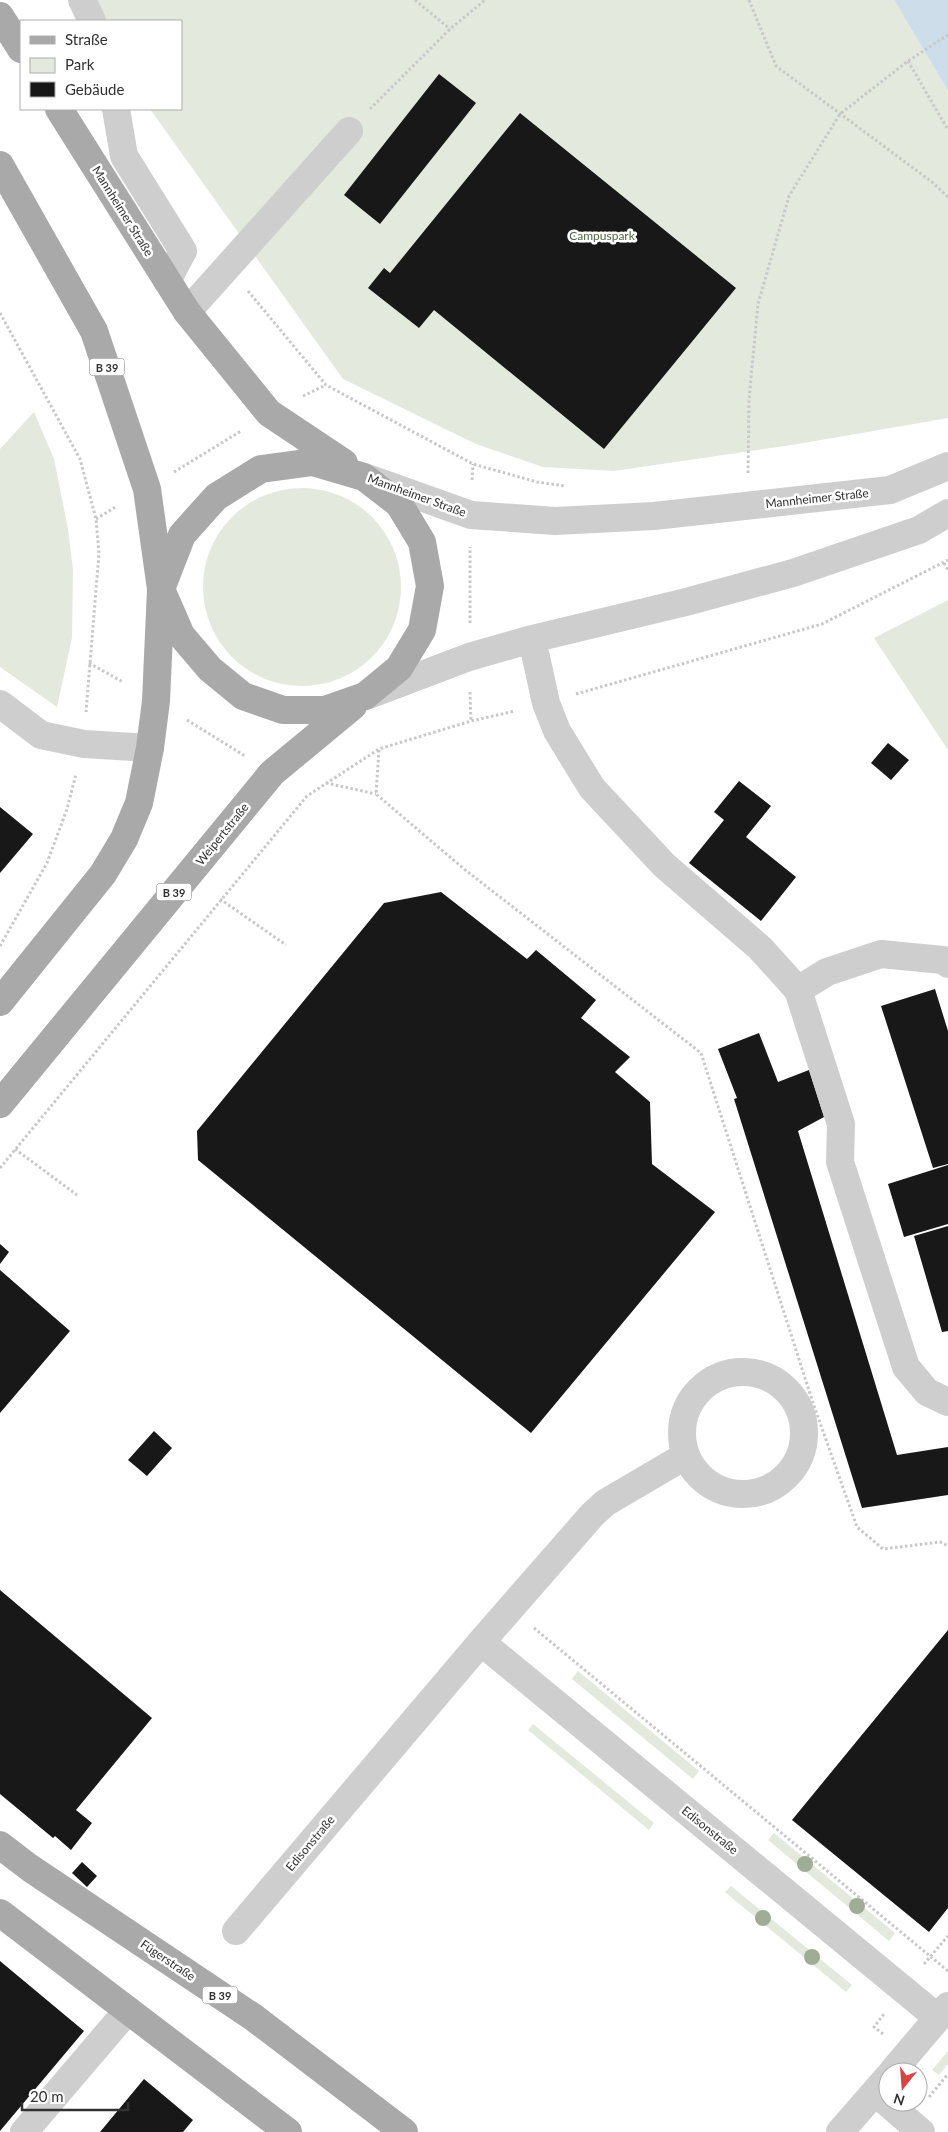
<svg xmlns="http://www.w3.org/2000/svg" width="948" height="2132" font-family="Lato,sans-serif">
<rect width="100%" height="100%" fill="#fff"/>
<path fill="#e3e9dd" d="M93,0H894L948,91V418L798,444L614,471L543,467L476,444L343,379L150,109H181V21H103Z
M34,412L54,459L68,529L73,570L72,638L57,707L0,667V449Z
M203 587a99 99 0 1 1 198 0a99 99 0 1 1-198 0Z
M948,600V750L874,638Z
M578,1671L699,1771L693,1779L572,1679Z
M533,1724L654,1823L649,1830L528,1730Z
M774,1833L895,1933L889,1941L768,1840Z
M731,1886L852,1985L846,1992L725,1892Z
M948,2051V2064L939,2075L932,2070Z"/>
<path fill="#ceddea" d="M894,0H948V91Z"/>
<path fill="#181818" d="M439,74L476,103L380,224L344,195Z
M520,113L736,288L604,449L434,310L419,328L368,288L384,268L390,273Z
M888,743L909,760L891,780L871,763Z
M739,781L771,806L746,837L796,877L761,921L689,863L724,820L714,812Z
M0,807L33,834L0,873Z
M441,892L527,959L536,950L596,1000L581,1018L630,1057L615,1072L650,1102L652,1164L715,1212L531,1433L198,1160L197,1131L384,903Z
M935,989L948,1031V1164L933,1168L881,1006Z
M759,1033L778,1082L809,1070L824,1117L798,1131L897,1455L948,1447V1495L862,1508L734,1099L737,1098L718,1049Z
M948,1165V1224L904,1237L888,1184Z
M948,1226V1331L942,1332L914,1236Z
M0,1244L9,1252L0,1264Z
M0,1270L70,1331L0,1413Z
M154,1431L172,1448L147,1476L128,1460Z
M0,1590L152,1718L76,1810L92,1823L71,1850L55,1836L53,1838L0,1794Z
M948,1630V1908L929,1932L792,1820Z
M82,1862L97,1876L87,1887L72,1873Z
M0,1961L84,2031L0,2131Z
M144,2079L193,2120L183,2132H100Z"/>
<g fill="none" stroke-linecap="round" stroke-linejoin="round">
<path stroke="#c8c8c8" stroke-width="3" stroke-dasharray="2.5 2.5" stroke-linecap="butt" d="M415,0L450,29
M749,0L776,66L932,182L948,197
M908,61L948,130
M370,109L450,29L485,0
M248,291L326,385L473,464L537,482L565,486
M0,313L80,459L96,519L99,553L86,712
M303,396L326,385
M174,472L241,431
M748,473L749,399L758,304L789,196L840,114L908,61L948,35
M472,480L473,464
M96,519L117,506
M944,563L948,570
M470,623V547
M89,663L123,682
M470,692L471,721
M576,694L822,624L948,560
M187,720L245,756
M379,750L376,794L464,869L701,1053L813,1403L857,1527L883,1549L940,1542L948,1546
M326,783L376,794
M220,899L286,945
M0,946L47,863L67,809L76,774
M15,1149L77,1195
M0,1168L307,796L379,749L471,721L515,711
M799,1409L813,1403
M534,1628L948,1971
M924,1964L948,1936
M883,2034L874,2027L884,2014
M929,2097L948,2074"/>
<path stroke="#cecece" stroke-width="28" d="M82,0L92,21
M116,109L124,156L183,251L167,281
M187,312L349,131
M370,479L471,515L555,521L654,516L890,490L948,466
M532,639L546,703L557,731L592,788L664,865L760,948L798,990L841,1124L840,1162L906,1367L927,1392L948,1402
M369,695L469,657L532,639L686,602L793,573L919,530L948,513
M0,704L41,735L84,744L150,748
M798,990L827,972L881,954L943,960L948,964
M682 1433a61 61 0 1 1 122 0a61 61 0 1 1-122 0Z
M481,1642L938,2018
M236,1931L481,1642L592,1515L605,1503L685,1456
M892,2072L948,2006
M875,2092L921,2132
M24,2132L128,2010
M840,2132L888,2077"/>
<path stroke="#a9a9a9" stroke-width="28" d="M0,16L21,49
M59,109L187,312L269,413L344,463
M0,165L94,331L147,489L161,589L156,701L150,748L139,803L124,839L103,874L0,1002
M313,462L364,477L399,504L422,542L430,586L422,630L399,668L365,696L325,710H283L243,696L210,669L181,635L161,589L182,535L216,497L261,469Z
M0,1104L272,773L353,706
M0,1845L30,1868L253,2017L404,2132
M0,1913L288,2132"/>
</g>
<g fill="#9fac96">
<circle cx="805" cy="1864" r="8"/>
<circle cx="857" cy="1906" r="8"/>
<circle cx="763" cy="1918" r="8"/>
<circle cx="812" cy="1957" r="8"/>
</g>
<g text-anchor="middle" dominant-baseline="central" stroke-width="5" stroke-linejoin="round" paint-order="stroke">
<g fill="#fff" stroke="#6f6f6f" stroke-width="1">
<rect x="89.5" y="358.5" width="35" height="17" rx="4"/>
<rect x="156.5" y="883.5" width="35" height="17" rx="4"/>
<rect x="202.5" y="1986.5" width="35" height="17" rx="4"/>
</g>
<g font-size="11" font-weight="bold" fill="#313131">
<text x="107" y="367">B 39</text>
<text x="174" y="892">B 39</text>
<text x="220" y="1995">B 39</text>
</g>
<g font-size="12" fill="#313131" stroke="#fff">
<text transform="translate(123 211) rotate(58)">Mannheimer Straße</text>
<text transform="translate(417 495) rotate(20)">Mannheimer Straße</text>
<text transform="translate(817 498) rotate(-6)">Mannheimer Straße</text>
<text transform="translate(222 834) rotate(-51)">Weipertstraße</text>
<text transform="translate(710 1830) rotate(39)">Edisonstraße</text>
<text transform="translate(310 1843) rotate(-50)">Edisonstraße</text>
<text transform="translate(168 1960) rotate(34)">Fügerstraße</text>
</g>
<g font-size="12" fill="#506941" stroke="#fff">
<text x="602" y="235">Campuspark</text>
</g>
</g>
<rect x="20" y="20" width="162" height="90" fill="#ffffff" stroke="#adadad"/>
<rect x="30" y="36" width="25" height="8" fill="#a9a9a9" stroke="#adadad"/>
<text x="65" y="45" font-size="15" fill="#313131">Straße</text>
<rect x="30" y="58" width="25" height="15" fill="#e3e9dd" stroke="#adadad"/>
<text x="65" y="70" font-size="15" fill="#313131">Park</text>
<rect x="30" y="82" width="25" height="15" fill="#181818" stroke="#adadad"/>
<text x="65" y="95" font-size="15" fill="#313131">Gebäude</text>
<g transform="translate(903 2087) rotate(197)"><circle r="24" fill="#ffffff" stroke="#adadad"/>
<path d="M0-4L9 19L0 12L-9 19Z" fill="#d74644"/>
<text y="-8" font-size="14" font-weight="bold" text-anchor="middle" fill="#313131">N</text>
</g>
<path d="M22 2102v8h106v-8" fill="none" stroke="#313131" stroke-width="2.5"/>
<text x="30" y="2102" font-size="15" fill="#313131" stroke="#ffffff" stroke-width="4" paint-order="stroke">20 m</text>
</svg>
